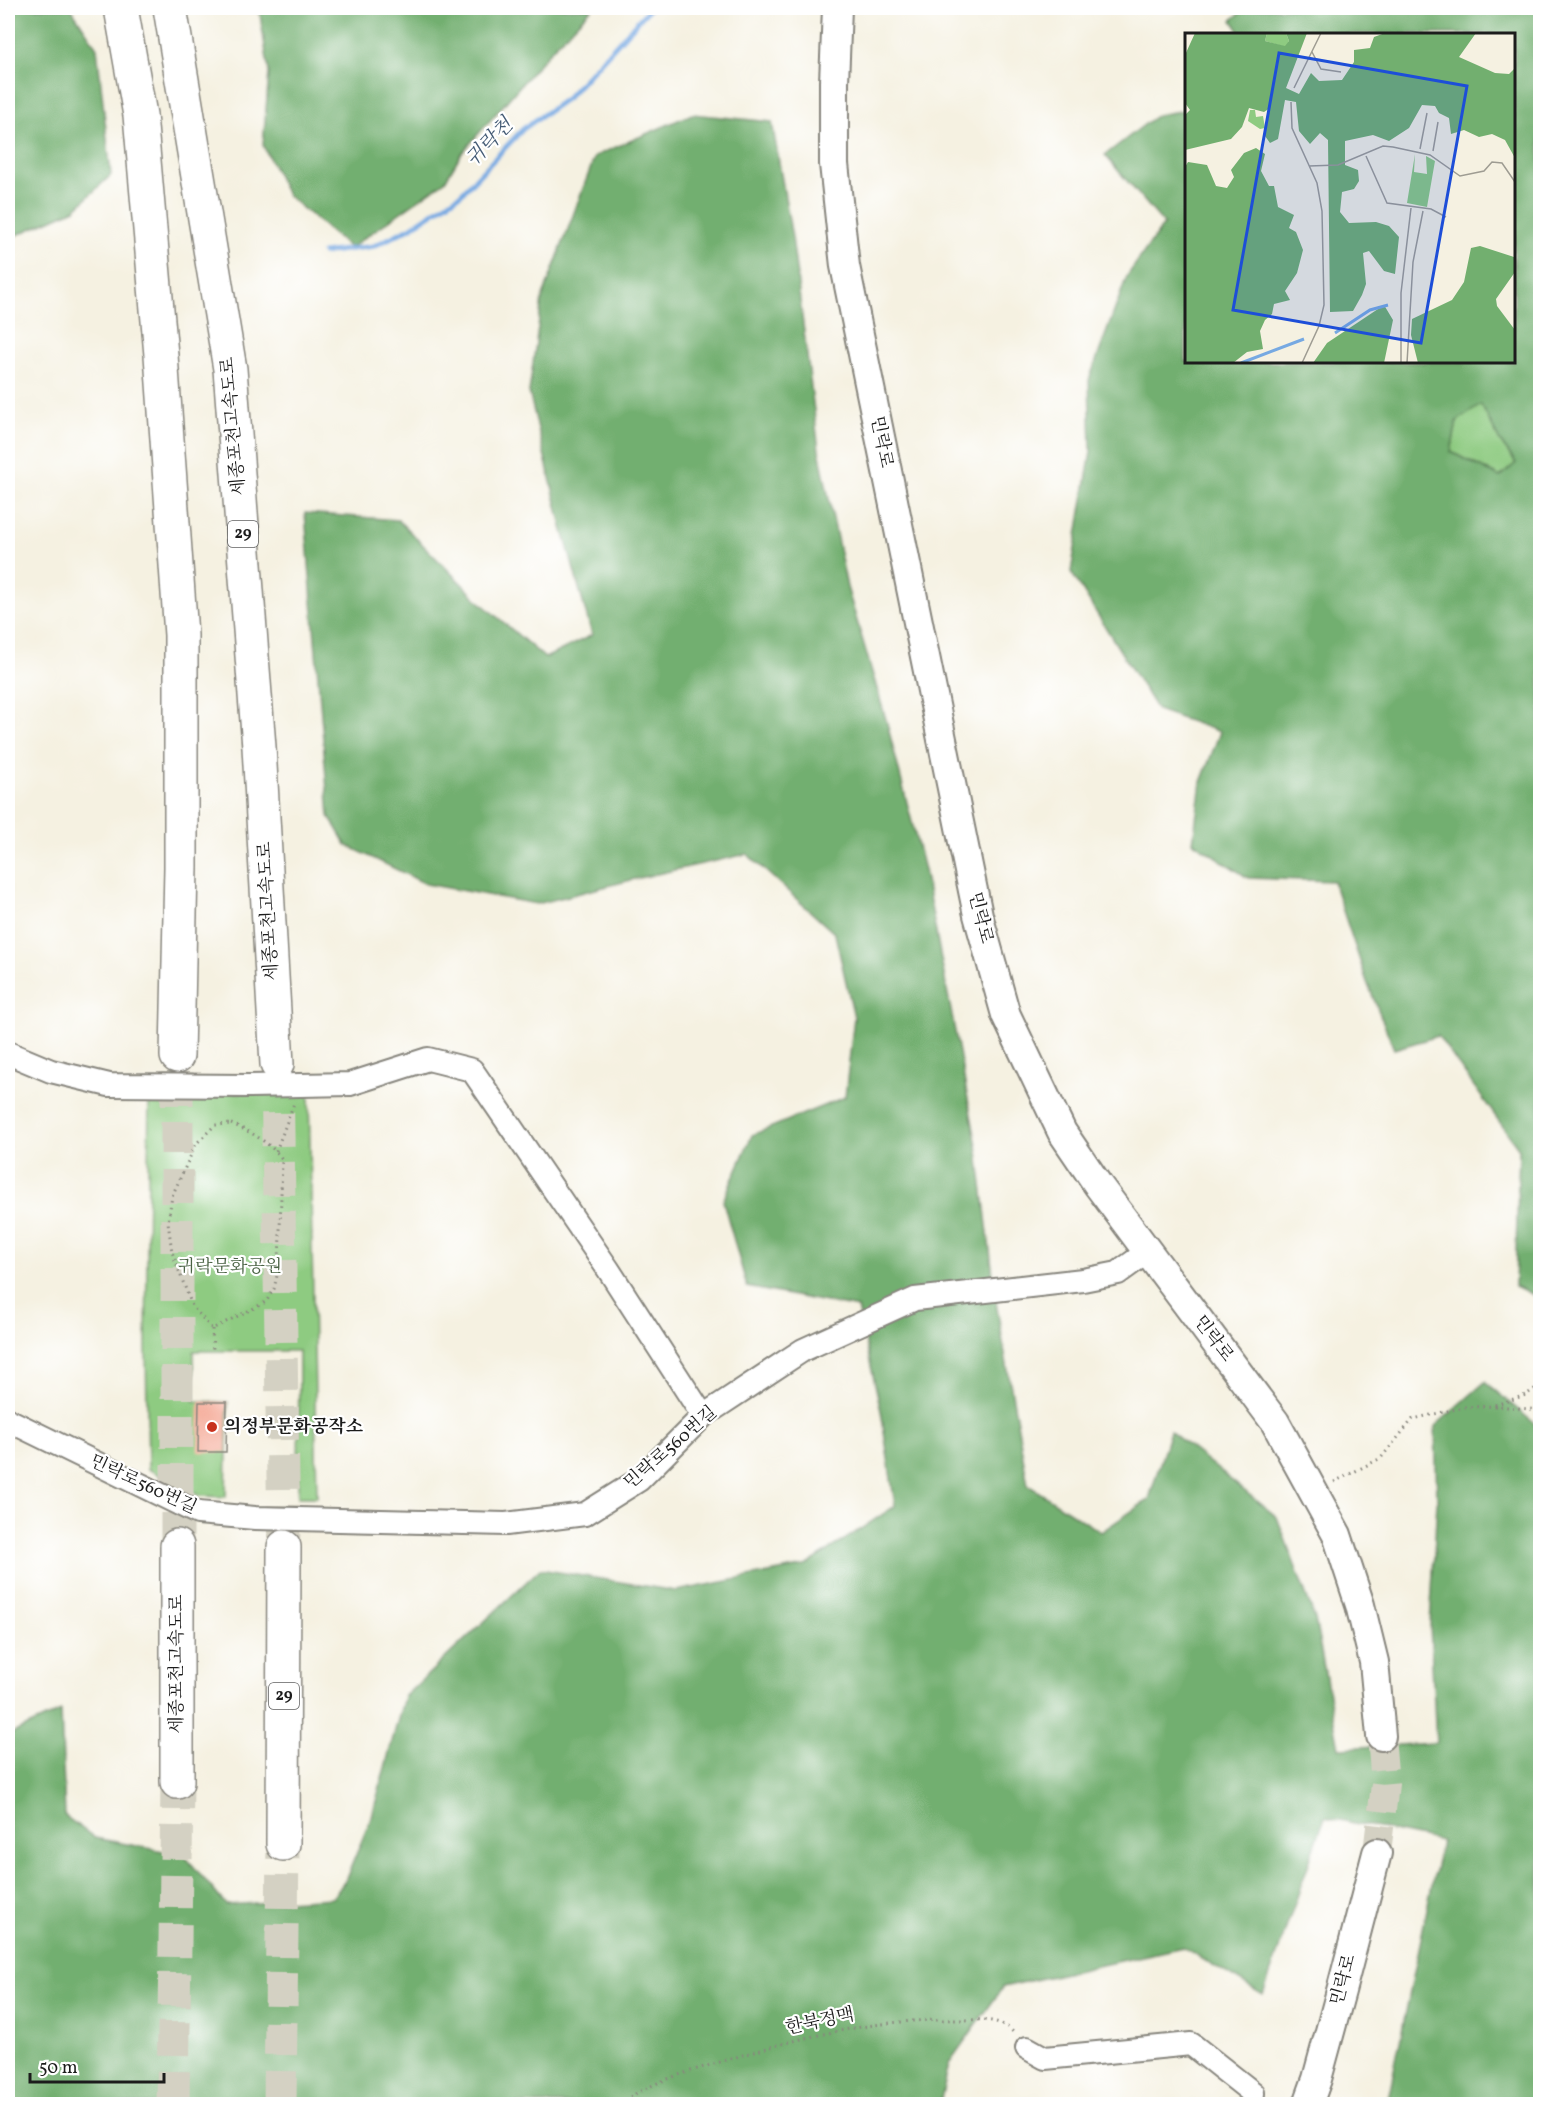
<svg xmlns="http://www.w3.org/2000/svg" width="1548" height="2112" font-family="Vollkorn,'Noto Serif KR',serif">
<rect width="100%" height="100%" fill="#fff"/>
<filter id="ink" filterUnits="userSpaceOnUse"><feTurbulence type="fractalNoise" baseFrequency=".0167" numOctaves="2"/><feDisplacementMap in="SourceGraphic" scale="12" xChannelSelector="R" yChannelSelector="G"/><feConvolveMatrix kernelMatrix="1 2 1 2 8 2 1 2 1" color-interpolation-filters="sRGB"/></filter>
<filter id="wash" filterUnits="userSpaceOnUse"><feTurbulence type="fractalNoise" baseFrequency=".008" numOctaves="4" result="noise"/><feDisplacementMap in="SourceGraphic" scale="24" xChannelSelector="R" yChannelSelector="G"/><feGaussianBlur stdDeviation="1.35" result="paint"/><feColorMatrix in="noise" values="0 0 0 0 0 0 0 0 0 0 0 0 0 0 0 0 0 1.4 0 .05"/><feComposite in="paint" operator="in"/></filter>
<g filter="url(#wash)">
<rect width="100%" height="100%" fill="#f5f1e1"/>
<path fill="#8ecb81" stroke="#55744e" stroke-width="1.5" d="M1481,404L1500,441L1516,463L1500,477L1451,452L1457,421Z
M149,1091L309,1094L317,1497H298L299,1351H194V1401L228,1402L226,1497L200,1496L148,1469L146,1348Z"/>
<path fill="#72af6f" stroke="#476646" stroke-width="1.5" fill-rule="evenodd" d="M8,8H71L97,48L111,175L75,209L8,239Z
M259,8H592L552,49L461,154L445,181L350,248L287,195L263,145L269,73Z
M1245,8H1540V1298L1515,1286L1519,1149L1438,1036L1394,1049L1367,982L1333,881L1248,878L1193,842L1201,782L1220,732L1157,710L1071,572L1091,451L1089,380L1127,276L1164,224L1105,155L1157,115L1186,110V362H1514V34H1241L1232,20ZM1481,405L1500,441L1516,463L1500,477L1451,452L1457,421Z
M692,114L772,122L792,237L819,450L847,587L887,723L924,870L978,1151L997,1308L1028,1485L1101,1532L1149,1499L1170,1431L1277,1517L1315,1619L1339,1748L1436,1743L1430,1625L1437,1502L1435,1426L1485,1382L1540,1428V2104H1387L1441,1841L1325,1817L1263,1995L1183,1947L1003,1987L949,2063L940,2104H8V1735L61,1711L65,1816L95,1838L184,1855L226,1905L332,1898L345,1881L372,1816L404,1697L540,1569L676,1591L805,1566L895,1506L881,1411L858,1308L747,1287L723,1201L752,1135L845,1097L854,1017L835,934L747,854L639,878L537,904L426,884L346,845L329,816L305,513L398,520L481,603L545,658L592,635L562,527L529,392L542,299L595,156Z"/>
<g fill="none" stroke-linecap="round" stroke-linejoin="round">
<path stroke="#76a9e2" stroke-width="5" d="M323,253L374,246L410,228L461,194L523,129L567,98L650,8"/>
</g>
<g id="blocks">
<path fill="#f5ad9b" d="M199,1402H227L226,1452H198Z"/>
</g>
</g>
<g filter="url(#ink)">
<use href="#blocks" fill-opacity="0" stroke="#88867e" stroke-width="1.5"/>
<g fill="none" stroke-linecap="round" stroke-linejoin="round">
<path stroke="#d4d1c3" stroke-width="28" stroke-dasharray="28 14" stroke-linecap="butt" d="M1377,1853L1385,1784L1381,1736"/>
<path stroke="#d4d1c3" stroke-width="33" stroke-dasharray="33 16" stroke-linecap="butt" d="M277,1064L284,1547
M177,1546V1056
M173,2104L177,1782
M280,2104L283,1844"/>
<g stroke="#88867e" stroke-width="26">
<path id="minor" d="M8,1053L51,1071L109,1085L250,1086L350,1084L428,1059L472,1070L608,1269L703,1416
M8,1420L198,1513L255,1518L506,1524L585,1514L639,1480L703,1416L803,1350L915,1299L1083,1280L1118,1273L1147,1252
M1027,2048L1045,2058L1191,2044L1253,2093L1252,2104"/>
</g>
<g stroke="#88867e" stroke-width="32">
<path id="major" d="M837,8L834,82V164L845,266L978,915L1006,1015L1062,1132L1098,1185L1275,1422L1337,1535L1360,1605L1374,1662L1381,1736
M1308,2104L1317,2079L1341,1991L1377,1853"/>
</g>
<g stroke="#88867e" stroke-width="36">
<path id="highway" d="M121,8L140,115L161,355L181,635V867L177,1056
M170,8L230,369L259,747L277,1064
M177,1782V1546
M283,1844L284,1547"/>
</g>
<path stroke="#88867e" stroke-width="3" stroke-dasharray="1.5 4.5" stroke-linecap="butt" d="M231,1124C250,1131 269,1142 282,1159L279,1266L274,1289L266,1302L212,1329L192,1306L172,1252L168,1222L172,1196L196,1144L215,1125Z
M276,1151L294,1103
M212,1329L213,1350
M1495,1405L1526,1395L1540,1385
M1334,1482L1381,1458L1413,1419L1465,1407L1496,1406L1540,1410
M620,2104C648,2083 684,2073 717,2063C796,2038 875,2018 959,2020C978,2020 1000,2017 1014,2033"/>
<use href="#minor" stroke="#fff" stroke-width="22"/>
<use href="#major" stroke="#fff" stroke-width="28"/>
<use href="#highway" stroke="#fff" stroke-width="33"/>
</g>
</g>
<circle fill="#c8321e" stroke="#fff" stroke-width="2" cx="212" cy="1427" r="6"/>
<g text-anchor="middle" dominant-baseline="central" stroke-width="4.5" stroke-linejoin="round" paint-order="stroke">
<g fill="#fff" stroke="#606060" stroke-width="1.5">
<rect x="228" y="521" width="30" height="26" rx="4.5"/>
<rect x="269" y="1683" width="30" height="26" rx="4.5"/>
</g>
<g font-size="16" font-weight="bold" fill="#1c1c1c">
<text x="243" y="534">29</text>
<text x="284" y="1696">29</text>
</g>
<g font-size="18" fill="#1c1c1c" stroke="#fff">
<text transform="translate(234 426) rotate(-95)">세종포천고속도로</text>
<text transform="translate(881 442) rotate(79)">민락로</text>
<text transform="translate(269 911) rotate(-93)">세종포천고속도로</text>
<text transform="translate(980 918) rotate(76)">민락로</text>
<text transform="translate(1213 1339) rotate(53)">민락로</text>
<text transform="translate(671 1448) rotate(-41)">민락로560번길</text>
<text transform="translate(143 1485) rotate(25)">민락로560번길</text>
<text transform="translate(177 1664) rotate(-90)">세종포천고속도로</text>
<text transform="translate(1344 1980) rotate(-75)">민락로</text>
<text transform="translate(820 2022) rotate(-12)">한북정맥</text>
</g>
<g font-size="18" fill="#4a6244" stroke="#fff">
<text x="230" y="1267">귀락문화공원</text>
</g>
<g font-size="18" font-weight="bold" fill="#1c1c1c" stroke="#fff" text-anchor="start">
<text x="224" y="1427">의정부문화공작소</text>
</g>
<g font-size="20" font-style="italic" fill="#445b75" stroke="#fff">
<text transform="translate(490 143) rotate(-46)">귀락천</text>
</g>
</g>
<g transform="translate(1185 33)">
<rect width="330" height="330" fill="#f5f1e1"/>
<path d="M82,0H101L104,8L101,14L80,8ZM65,77H70L71,84L78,83L80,95L75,96L63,88ZM230,121L229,139L242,141L241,123L250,128L242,174L222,170Z" fill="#8ecb81"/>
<path d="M10,0H82L80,8L100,13L104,8L101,0H122L101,55L114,61L126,40L134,48L157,47L169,29V17L185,15L189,4L200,0H291L274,24L310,40L324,41L330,35V125L320,107L307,101L294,104L279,97L266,101L264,85L254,80L250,73L237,72L224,95L204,108L188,102L160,108V132L173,137L174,148L169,156L157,159L155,179L164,190L191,189L204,193L214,204L210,241L199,238L184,218L178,220L181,251L177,262L168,278L145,279L143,107L135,100L125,111L114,98L111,69L100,67L93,106L85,110L80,103L85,75L79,79L64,75L57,94L46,106L0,117V82L5,77L0,70V22ZM71,115L80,121L76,138L84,153H89L93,174L109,182L104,195L111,199L118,217L112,240L100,258L105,267L89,271L87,281L80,287L75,298L78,316L62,319L48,330H0V134L3,129L22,132L31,153L42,155L49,144L46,137L59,120ZM295,213L329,224L330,239L311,266L312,273L330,297V330H233L226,302L227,286L267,267L279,249L286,215ZM199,272L208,287L199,330H128L142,310Z" fill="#72af6f"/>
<path fill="none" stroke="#76a9e2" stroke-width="3" d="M150,300L185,277L203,272M56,330L119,306"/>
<path fill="none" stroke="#9e9c92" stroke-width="1.5" d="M127,19L136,36L156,39M109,55L136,0M106,69L107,95L132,150L137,178L139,272L134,293L117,330M235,116L242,80M248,118L253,89M181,123L202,170L246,176L261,184M124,133L153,132L198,113L208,114L245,122L275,143L299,138L307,129L317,130L330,149M216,330V260L226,175M222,330L228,229L238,178"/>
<path fill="#1d4ed8" fill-opacity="0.15" stroke="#1d4ed8" stroke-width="3" d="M94,20L282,53L236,310L48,277Z"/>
<rect width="330" height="330" fill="none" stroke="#1c1c1c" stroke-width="3"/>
</g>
<rect width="1548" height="2112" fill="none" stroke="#fff" stroke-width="30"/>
<path d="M30 2073v9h134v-9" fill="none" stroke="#1c1c1c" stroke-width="3"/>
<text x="39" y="2073" font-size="18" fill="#1c1c1c" stroke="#ffffff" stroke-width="4.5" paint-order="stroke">50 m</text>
</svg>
